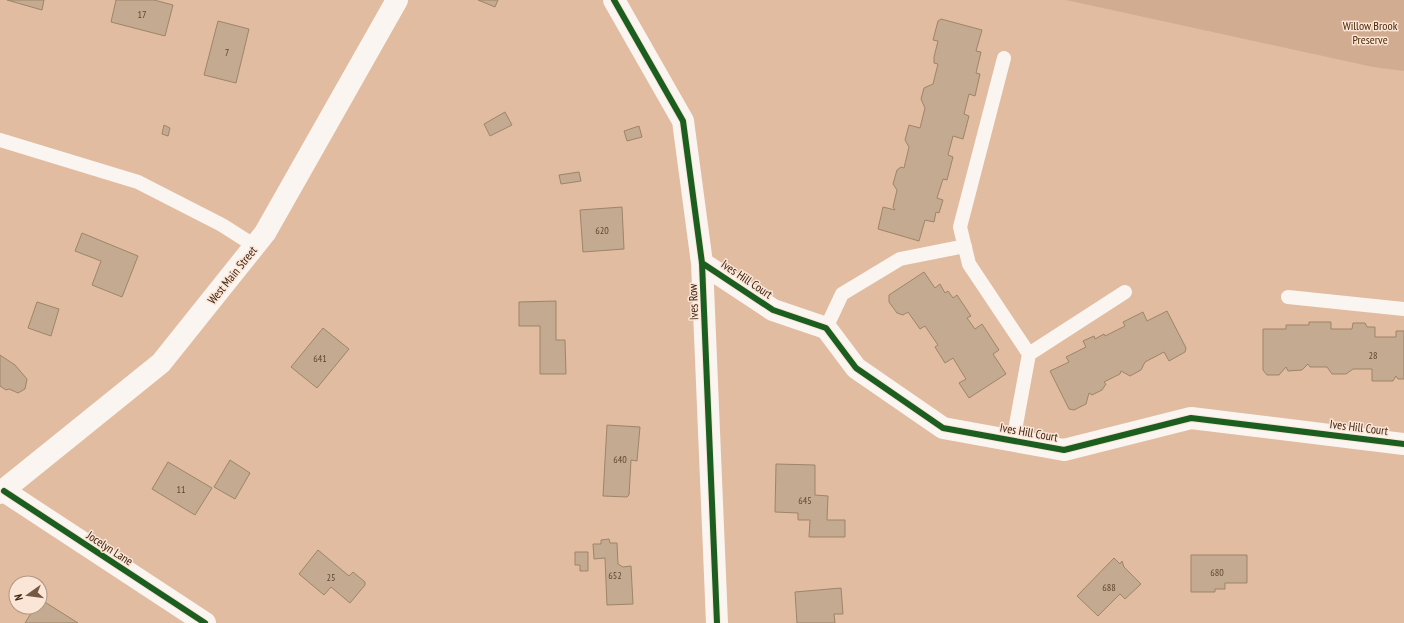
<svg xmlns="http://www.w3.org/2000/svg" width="1404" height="623" font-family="'PT Sans Narrow',sans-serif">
<rect width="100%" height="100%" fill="#e1bca0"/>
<path fill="#d2ac91" d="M1066,0H1404V71L1373,67Z"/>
<path fill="#c4aa90" stroke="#9d8569" d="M7,0H44L42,10Z
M116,0H154L173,5L165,36L111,22Z
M478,0H498L495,7Z
M941,19L982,30L976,51L981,52L976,73L980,74L975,96L969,94L964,114L969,116L963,139L953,136L948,155L953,157L947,180L943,179L937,198L943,200L939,213L936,212L934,222L925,220L919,241L878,229L883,207L895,210L893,207L897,190L893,184L897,170L901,167L904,168L909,147L905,140L909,125L920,128L925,108L921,99L924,88L933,84L938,64L934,63V57L938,41L933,40L938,21Z
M218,21L249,29L236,83L204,75Z
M505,112L512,125L490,136L484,124Z
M164,125L170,128L168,136L162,134Z
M639,126L642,137L627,141L624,131Z
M579,172L581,181L561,184L559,175Z
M622,207L624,249L583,252L580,210Z
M82,233L138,256L122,297L92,285L101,261L75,251Z
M924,272L935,288L940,284L945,293L948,291L953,298L957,295L971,316L967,318L975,329L982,324L999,350L993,354L1006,374L969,398L959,383L966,379L953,358L945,363L935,347L938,345L925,326L920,329L908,312L903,315L897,313L889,302V295Z
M556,301V340H565L566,374H540V326H519V302Z
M37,302L59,309L51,336L28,328Z
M1167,311L1186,348L1185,352L1169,361L1164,352L1145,362L1141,370L1130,376L1121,371L1120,374L1104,382L1106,384L1102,390L1092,395L1089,393L1086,404L1074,410L1069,409L1050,371L1069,362L1066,357L1086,347L1083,341L1094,336L1095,339L1104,334L1105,336L1125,326L1123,322L1143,312L1147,321Z
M1309,322H1331V329H1352L1353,323H1365L1367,327H1375V337H1396V331H1404V379H1398L1396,376L1393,381H1372V369H1353L1346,374H1332L1327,367H1310L1308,364L1302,370L1288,371L1286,367L1279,375H1267L1263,370V329H1286V325H1309Z
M323,328L349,349L317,388L291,367Z
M0,355L15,365L27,379L25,389L18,393L9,389L6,390L0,386Z
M607,425L640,427L637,461L631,460L629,495L627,497L603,496Z
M230,460L250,473L235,499L214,487Z
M168,462L212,488L195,515L152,489Z
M776,464L815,465V495L828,496L827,520H845V537H809L810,520H798V513L775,512Z
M609,539L610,543H617L618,564L623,567L631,566L633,604L607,605L605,558L594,559L593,544H601V540Z
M318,550L349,576L353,572L365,582V585L350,603L331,587L324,595L299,574Z
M575,552H588V571H580V565H575Z
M1191,555H1247V583H1225V589H1215V592H1191Z
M1114,558L1120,564L1122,561L1124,567L1141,584L1125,599L1120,594L1098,616L1077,596Z
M841,588L843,614H834L835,623H797L795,592Z
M40,599L78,623H25L35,607H40Z"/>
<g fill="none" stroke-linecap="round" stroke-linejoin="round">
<path stroke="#faf5f1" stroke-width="14" d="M1004,58L960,227L969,264L1029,354L1013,441
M0,140L138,182L222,225L255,246
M1288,297L1404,309
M826,328L842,294L900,259L965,246
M1029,354L1125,292"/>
<path stroke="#faf5f1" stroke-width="22" d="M614,0L683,121L702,263L717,623
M702,263L773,310L826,328L856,368L943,428L1064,450L1191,418L1404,444
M4,491L205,623"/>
<path stroke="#faf5f1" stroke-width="22" d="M0,493L161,363L265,233L397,0"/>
<g stroke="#fae5d6" stroke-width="8">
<path id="cycleway" d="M614,0L683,121L702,263L717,623
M702,263L773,310L826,328L856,368L943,428L1064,450L1191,418L1404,444
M4,491L205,623"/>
</g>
<use href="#cycleway" stroke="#1b5e20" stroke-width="6"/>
</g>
<g text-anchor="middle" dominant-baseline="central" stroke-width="3" stroke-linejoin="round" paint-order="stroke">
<g font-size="10" fill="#604630">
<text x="142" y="14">17</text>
<text x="227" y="52">7</text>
<text x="602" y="230">620</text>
<text x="1373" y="355">28</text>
<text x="320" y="358">641</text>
<text x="620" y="459">640</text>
<text x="181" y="489">11</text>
<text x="805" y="500">645</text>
<text x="1217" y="572">680</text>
<text x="615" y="575">652</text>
<text x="331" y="577">25</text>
<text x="1109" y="587">688</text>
</g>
<g font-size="12" fill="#4d2804" stroke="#fae5d6">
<text x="1370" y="25">Willow Brook<tspan x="1370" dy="14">Preserve</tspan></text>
</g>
<g font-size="12" fill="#3e240f" stroke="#fae5d6">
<text transform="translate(232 275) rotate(-51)">West Main Street</text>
<text transform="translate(747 279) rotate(34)">Ives Hill Court</text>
<text transform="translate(693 302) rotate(-92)">Ives Row</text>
<text transform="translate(1359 427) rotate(7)">Ives Hill Court</text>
<text transform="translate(1029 432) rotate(10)">Ives Hill Court</text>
<text transform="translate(110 548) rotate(33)">Jocelyn Lane</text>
</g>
</g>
<g transform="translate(28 595) rotate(256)"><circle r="19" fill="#fae5d6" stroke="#af9886"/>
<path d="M0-3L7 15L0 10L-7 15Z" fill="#775942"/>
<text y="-6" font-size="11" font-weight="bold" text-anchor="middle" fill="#3e240f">N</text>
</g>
</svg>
